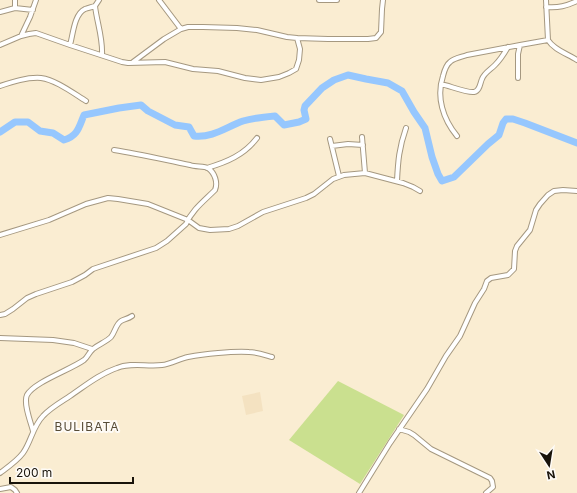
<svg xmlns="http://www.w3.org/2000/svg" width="577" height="493" font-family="Inter,sans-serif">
<rect width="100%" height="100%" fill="#faedd2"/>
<path fill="#f4e2c1" d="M260,392L263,411L246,415L242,396Z"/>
<path fill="#cae08f" d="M338,381L404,415L360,484L289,440Z"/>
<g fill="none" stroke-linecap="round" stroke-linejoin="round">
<path stroke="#96c7fe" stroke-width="7" d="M0,132L15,122H28L40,131L53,133L64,140C78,136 79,127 84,115L119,108L141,105L148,111L175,125L189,127L194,136C213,138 226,127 243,121C253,118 264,117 275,116L284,125L299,122L306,119L304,110L305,106L322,88L334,80L348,75L366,79L388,83L402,91L414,112L425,128L432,157L438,174L442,181L454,177L488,144L499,135L503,123L506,119H513L525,123L577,143"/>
<g stroke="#a59880" stroke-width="6">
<path id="minor" d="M15,0V8L33,10
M159,0L181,29
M319,0H337
M546,0L548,40C554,50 568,54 577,60
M95,6C97,23 103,38 102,55
M546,7C559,8 566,6 577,1
M0,12L15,8
M21,36L30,17L36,0
M0,45L21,36L29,34L36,33L70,45L122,62L128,63L165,62L193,69L218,71L245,78L261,80L279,77L289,73L296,69L299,60L300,49L297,38
M70,45C73,35 74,14 85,9C88,8 92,7 95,6L99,0
M133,62L164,39L181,29L188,27H203L237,28L257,30L287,37L297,38L328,39H368L376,38L381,32L382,9L383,0
M518,78V54L520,45
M441,84C450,86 467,93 474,92C480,91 480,83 482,79C484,73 490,70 495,65C500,60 504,54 508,47
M0,86C12,82 27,77 41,78C56,80 73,93 86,101
M457,136C443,119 436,97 443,76C444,72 446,65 450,62C454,58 462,57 467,55L520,45L548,40
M362,137L365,173
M330,139L339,176
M332,146L348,144L363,145
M207,168C227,162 244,155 257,138
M397,181C398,161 399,148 406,128
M0,235L49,220L86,204L108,198L118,199L148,204L188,220L199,228L210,230L229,229L238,226L263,212L306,198L314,194L333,179L344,175L365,173L403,183L413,187L420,191
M0,315L5,314L13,309L27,298L36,294L72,282L85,275L93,269L156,248L167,241L186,224C192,210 204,201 215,190C218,183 215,173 208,168C204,166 195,167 190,165C165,160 140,154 114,150
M0,338L53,340L74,343L92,349
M399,429L409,432L414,435L431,449L490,478L492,481L493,487L486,493
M33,431C31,423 23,403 27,395C34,382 70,370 84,360C88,357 89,352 93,349C99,344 106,342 111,337C115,332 116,324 121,321C124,319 128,319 132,316
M0,473C8,467 17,461 23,453C31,442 33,426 43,416C50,408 61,402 70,396C85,386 99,374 117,368C131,362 147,367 162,365C171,364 179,359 188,357C204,354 232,351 249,352C257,352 265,355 272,357
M0,489L11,487L15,490L17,493
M359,493L390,443L427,389L446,356L460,336L475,303L484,289L487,281L491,278L508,275L514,269L515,251L517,246L530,230L536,210L540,204L548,195L554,191L563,190L577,191"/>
</g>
<use href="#minor" stroke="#fff" stroke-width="4"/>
</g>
<g text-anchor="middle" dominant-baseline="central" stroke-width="4" stroke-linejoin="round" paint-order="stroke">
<g font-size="12" letter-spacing="1" fill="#574c36" stroke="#fefbf6">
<text x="87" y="426">BULIBATA</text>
</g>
</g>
<g transform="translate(549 465) rotate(168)" stroke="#fefbf6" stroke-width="3" paint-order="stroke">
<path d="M0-3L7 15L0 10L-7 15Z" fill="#18130a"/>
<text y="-6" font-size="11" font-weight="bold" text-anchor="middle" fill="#18130a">N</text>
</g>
<path d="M10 477v6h123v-6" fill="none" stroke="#18130a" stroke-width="2"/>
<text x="16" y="477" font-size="12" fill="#18130a" stroke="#fefbf6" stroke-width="3" paint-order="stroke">200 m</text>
</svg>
